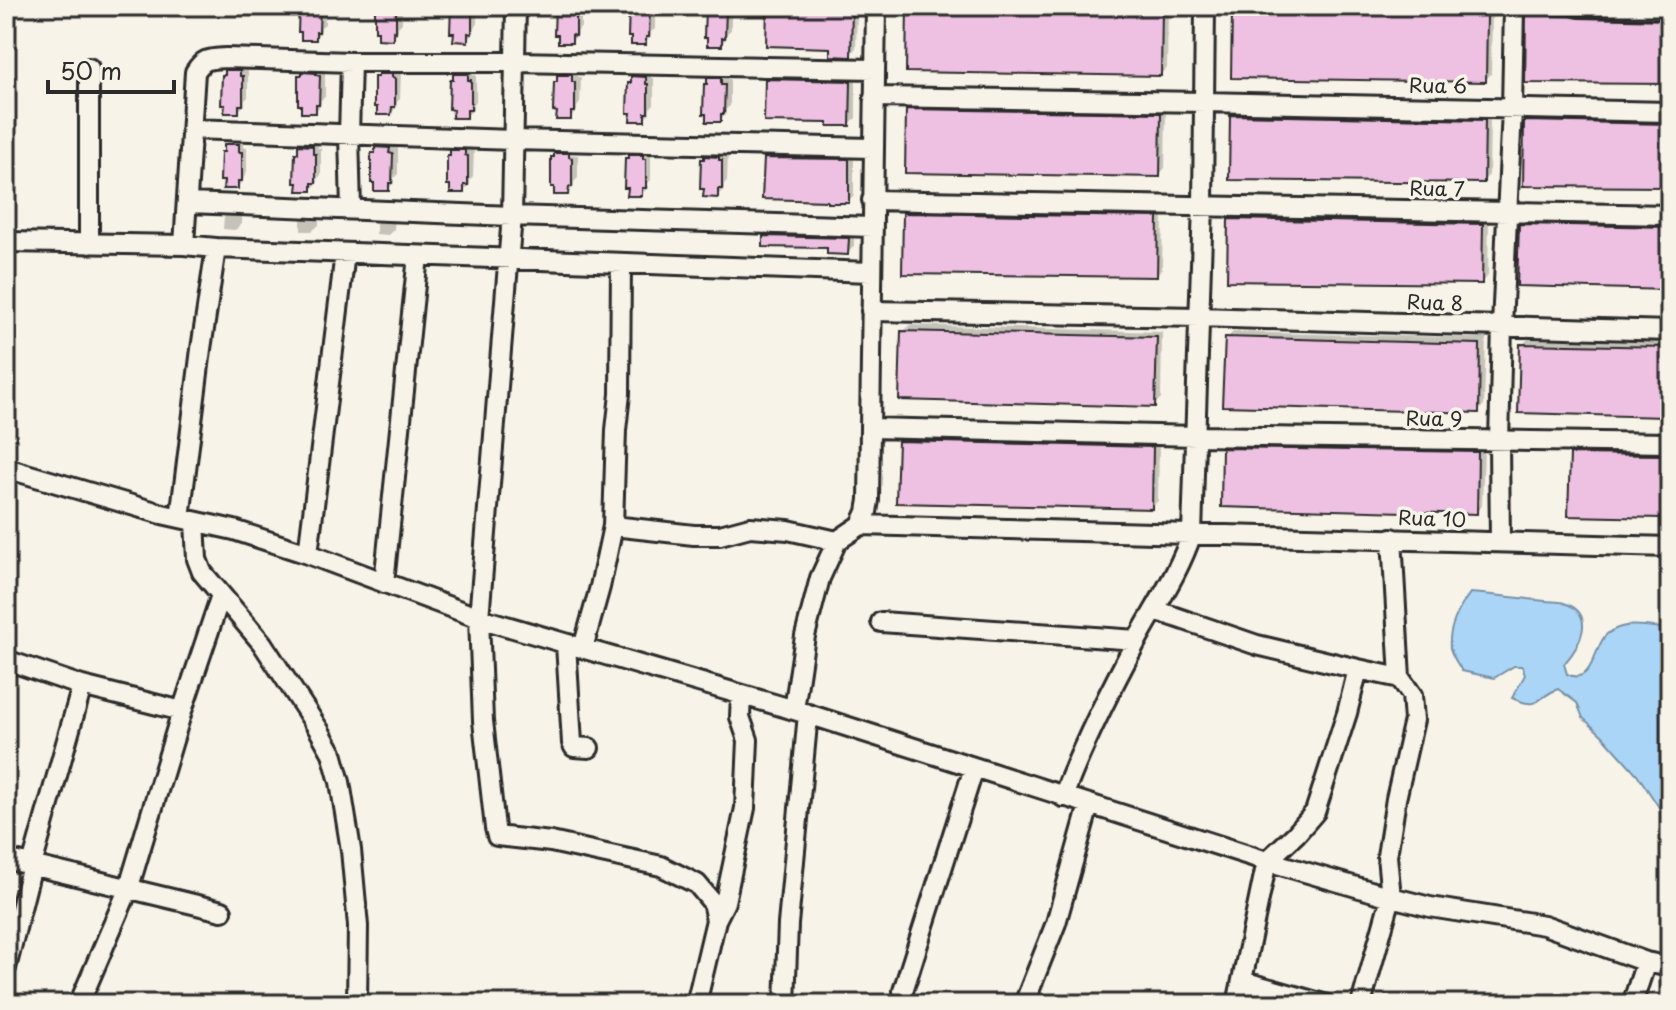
<svg xmlns="http://www.w3.org/2000/svg" width="1676" height="1010" font-family="'Playpen Sans',sans-serif">
<rect width="100%" height="100%" fill="#f7f3e8"/>
<filter id="ink" filterUnits="userSpaceOnUse"><feTurbulence type="fractalNoise" baseFrequency=".0125" numOctaves="2"/><feDisplacementMap in="SourceGraphic" scale="16" xChannelSelector="R" yChannelSelector="G"/><feConvolveMatrix kernelMatrix="1 2 1 2 8 2 1 2 1" color-interpolation-filters="sRGB"/></filter>
<g filter="url(#ink)">
<path fill="#abd5f6" stroke="#7891a5" stroke-width="2" d="M1470,593C1495,595 1520,598 1545,601C1551,602 1559,601 1564,603C1598,614 1579,647 1564,664L1567,674C1594,687 1594,644 1607,634C1625,620 1649,627 1670,629V824L1637,774L1603,736L1583,718L1577,703L1558,689C1536,697 1541,711 1512,698L1525,675L1522,666H1514L1494,678L1462,671C1458,664 1452,656 1450,648C1448,629 1459,608 1470,593Z"/>
<path fill="#0003" d="M301,6H325V24L321,27V32L315,38Z
M377,6H402V23L398,27V31L392,38Z
M453,6H477V25L474,29V33L467,40Z
M557,6H581V27L578,31V35L571,41L560,33Z
M632,6H655V29L651,32V37L645,43L631,8Z
M709,6H731V30L727,33V38L721,44L707,9Z
M769,6H857L856,48L850,54L832,46Z
M910,6H1168L1167,68L1160,74Z
M1238,6L1492,9L1491,74L1485,80L1234,10Z
M1535,9L1670,14V82L1528,15Z
M233,65H245V70H248V97L245,100V105L238,111L224,76Z
M307,69L325,70V97L321,100V105L315,111L300,76Z
M386,69H398V72H401L400,99L397,102V107L391,113L376,78Z
M462,69H473V75H476V101L473,105V110L466,116L455,78V75Z
M566,69L577,70V77H581L580,103L577,107V111L570,118L556,83Z
M639,71H651V78H654V105L650,108V113L644,119L630,84Z
M715,72L727,73V79H730V106L726,109V114L720,120L706,85Z
M773,73L856,75V118L849,124L767,80Z
M914,104L1166,108L1165,168L1159,175L908,110Z
M1238,109L1490,115L1489,175L1483,181L1232,115Z
M1532,115L1670,118V185L1525,184L1526,122Z
M233,138H244V147H247V173L244,177L243,181L237,187L226,179L223,152L226,149V144Z
M306,140H318V148H321V175L318,178V183L311,189L300,181V146Z
M383,142H395V148H398V174L394,178V183L388,189L373,154Z
M459,144L471,145L470,150H474L473,176L470,180V185L464,191L449,156Z
M636,149H648V153H651V180L648,183V188L641,194L630,155Z
M712,151H724V154H728L727,181L724,184V189L717,196L703,160Z
M772,152L854,154V195L848,201L829,199L766,158Z
M556,154L578,155V178L574,182V187L567,193L553,158Z
M911,207L1163,212L1162,269L1156,275L905,213Z
M231,211H242V224L235,230L223,229L224,217Z
M1237,213L1489,218L1488,276L1481,282L1230,220Z
M307,214H319V225L312,231H301V220Z
M383,217L395,218L394,229L388,235L376,234V223Z
M1528,219L1670,221V288L1519,284L1521,225Z
M771,230L854,233V246L848,253L829,246L765,237Z
M910,325L1162,332L1161,398L1154,405L903,332Z
M1233,332L1486,338L1484,405L1478,411L1227,338Z
M1528,339L1670,342V415L1520,411L1522,345Z
M906,435L1159,441L1158,501L1151,507L900,442Z
M1231,443L1484,447L1482,506L1476,512L1224,449Z
M1579,448L1670,449V517L1570,514L1572,454Z"/>
<path fill="#eec0e2" stroke="#2b2b2b" stroke-width="2" d="M299,6H320L319,32H316V40H301V32H298Z
M375,6H396V32L393,31V40L378,39V31H375Z
M451,6H472V34L468,33V42L453,41L454,33H450Z
M555,6H576V36L572,35V43H558V35H554Z
M632,6L650,7L649,37H646V45H631V37H628L629,7Z
M708,6H722V9H726L725,38H722V46H707V38H704L705,8H708Z
M767,6H852L851,57L830,56V48L766,46Z
M907,6H1077L1162,8L1161,76L906,72Z
M1232,9L1487,14L1486,82L1231,78Z
M1526,14L1571,16L1578,18L1670,20V84L1525,83Z
M225,70H240V76H243V105H239V113H224L225,105H221L222,75H225Z
M302,72L316,73V75L320,76L319,105H316V113H301V105H298V75H302Z
M378,74H392V77L395,78V107H392L391,115H377V107H374V77H378Z
M453,74H468V80H471V110H467V118H452L453,110L449,109L450,80H453Z
M557,75H572V82H575V112H571V120H556L557,112L553,111L554,82H557Z
M631,76L646,77V84H648V113H645V121H630L631,113H627L628,83H631Z
M707,78H721V85H725L724,114H721V122H706V114H703L704,84H707Z
M765,79L851,81L850,126H828V123L764,122Z
M906,109L1161,113L1160,177L905,173Z
M1230,115L1485,120L1484,183L1229,180Z
M1524,121L1669,124L1668,187L1523,186Z
M224,144H239V152H242V181H238V189H223L224,181H220L221,152H224Z
M298,145L313,146V154H316V183H312V191H297L298,183H294L295,153H298Z
M375,147L390,148L389,153L393,154L392,183H389V191H374V183H371V153H375Z
M450,150H465V155L468,156V185H464V193H450V185H447V155H450Z
M554,153H569V157L572,158V187H569L568,195H554V187H551V157H554Z
M628,155H643V159H646V188H642V196H627L628,188H624L625,158H628Z
M704,156L719,157V160H722V189H718V198L703,197L704,189H700L701,159H704Z
M764,158L849,159V203H827V201L762,199Z
M903,213L1158,217L1157,277L902,274Z
M1228,219L1483,224L1482,284L1227,281Z
M1519,224L1670,227L1669,290L1517,286Z
M763,236L849,238L848,255L827,254V248L763,247Z
M901,331L1157,337L1155,407L899,400Z
M1225,337L1480,344L1479,413L1222,406Z
M1520,344L1667,347L1665,417L1518,413Z
M898,441L1153,447L1152,509L896,503Z
M1222,448L1478,452L1477,514L1221,507Z
M1570,454L1664,455L1662,518L1568,516Z"/>
<g fill="none" stroke-linecap="round" stroke-linejoin="round">
<g stroke="#2b2b2b" stroke-width="24">
<path id="street" d="M516,6L512,216L479,618L483,721L495,828L497,836L551,842L661,866L697,884L712,902L716,920L696,1004
M1578,6L1670,8
M351,62L349,135L351,209
M874,97L1205,102L1670,112
M192,129L513,140L873,148
M872,200L1670,215
M188,203L512,216L872,227
M6,242L184,245L216,248
M89,244V68
M184,245L195,72C204,58 209,59 226,58L351,62H515L875,69
M871,311L1198,317L1670,331
M871,428L1196,436L1670,443
M6,468L162,514L234,530L308,554L479,618L808,714L1267,861L1391,897L1430,907L1544,925L1646,962L1670,967
M180,518L201,349L216,248L871,272
M195,522L197,559L202,572L262,643L319,730L332,753L340,782L351,850L358,926L357,1004
M861,525L1670,547
M613,526L694,535H720L750,527L788,530L837,541
M1500,542L1499,441L1502,326L1512,109L1514,6
M308,554L345,253
M384,583L418,256
M1155,610L1257,645L1358,669
M881,622L1137,640
M566,644L572,743L574,747L589,748
M583,648L600,587L613,526L616,430L620,394L621,264
M6,660L82,686L182,711
M794,710L805,636L820,578L837,541L861,525L867,512L869,500L876,6
M1063,797C1083,743 1109,692 1136,642C1156,605 1179,573 1192,533L1203,205L1205,6
M6,859L222,911
M716,920L725,902L745,808L748,740L740,717L741,695
M6,968L32,865L82,686
M1242,981L1324,1004
M903,991L974,768
M79,1004L128,890L182,711L221,595
M785,1004L788,924L808,714
M1024,1004L1056,923L1089,805
M1237,1004L1267,861L1296,834L1315,812L1347,713L1358,669L1400,678
M1361,1004L1391,897L1387,856L1396,799L1414,720L1412,695L1400,678L1392,538
M1632,1004L1646,962"/>
</g>
<use href="#street" stroke="#f7f3e8" stroke-width="18"/>
</g>
</g>
<g text-anchor="middle" dominant-baseline="central" stroke-width="7" stroke-linejoin="round" paint-order="stroke">
<g font-size="20" fill="#2b2b2b" stroke="#f7f3e8">
<text transform="translate(1438 85) rotate(1)">Rua 6</text>
<text transform="translate(1437 188) rotate(1)">Rua 7</text>
<text transform="translate(1435 302) rotate(2)">Rua 8</text>
<text transform="translate(1434 418) rotate(1)">Rua 9</text>
<text transform="translate(1432 518) rotate(2)">Rua 10</text>
</g>
</g>
<rect width="1676" height="1010" fill="none" stroke="#f7f3e8" stroke-width="32"/>
<rect x="16" y="16" width="1644" height="978" fill="none" stroke="#2b2b2b" stroke-width="3" filter="url(#ink)"/>
<path d="M48 80v12h126v-12" fill="none" stroke="#2b2b2b" stroke-width="4"/>
<text x="60" y="80" font-size="24" fill="#2b2b2b" stroke="#f7f3e8" stroke-width="6" paint-order="stroke">50 m</text>
</svg>
